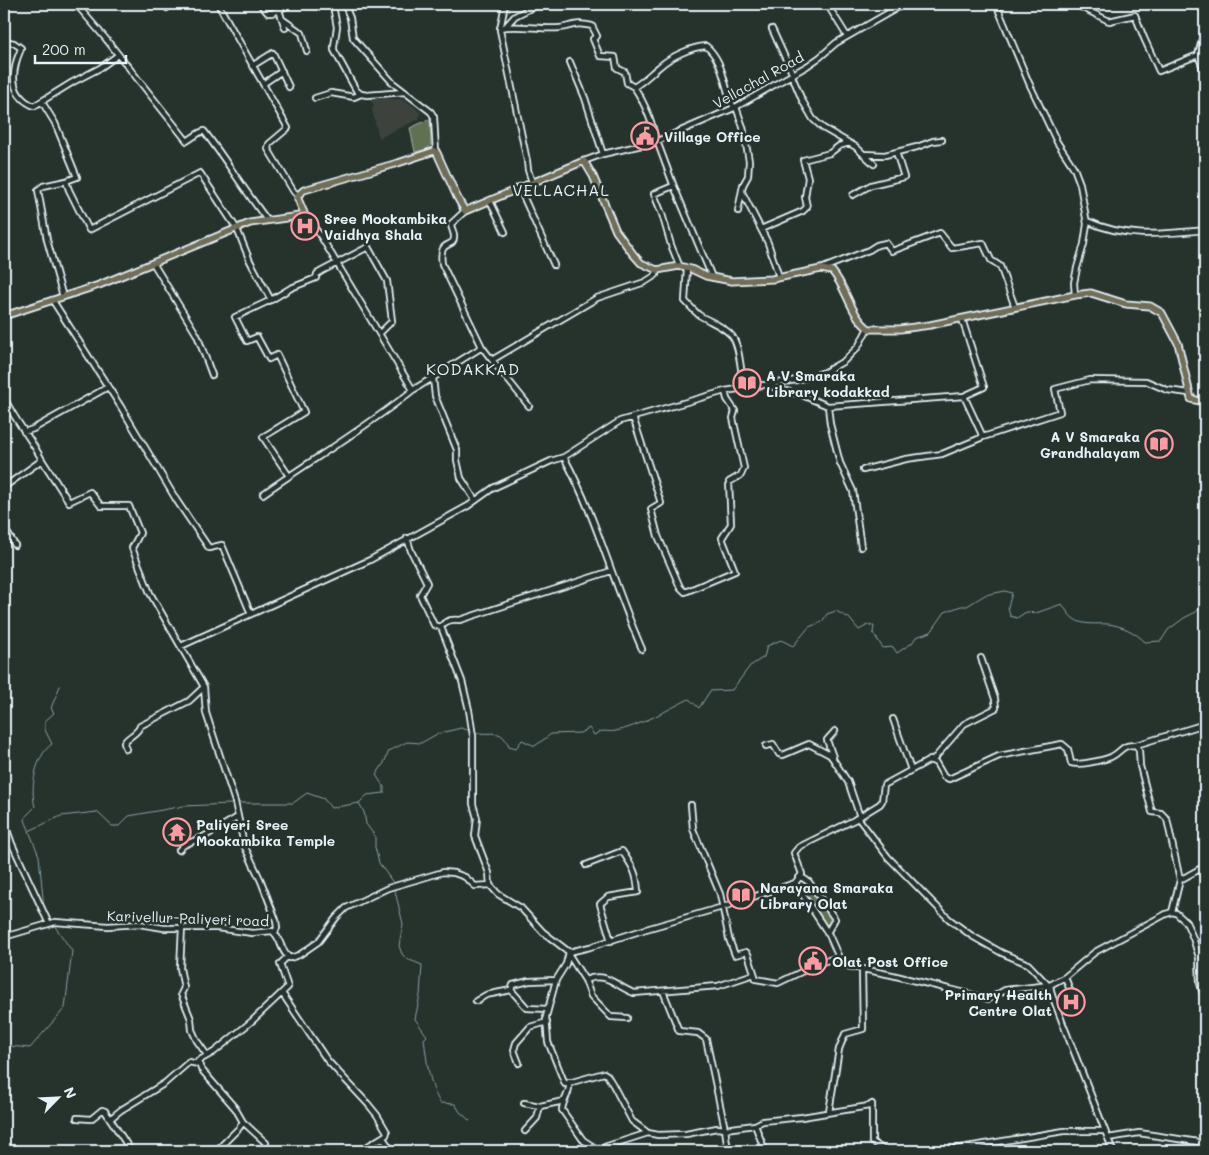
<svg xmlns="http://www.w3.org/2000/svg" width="1209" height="1155" font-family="Mali,sans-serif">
<rect width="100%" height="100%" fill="#26332d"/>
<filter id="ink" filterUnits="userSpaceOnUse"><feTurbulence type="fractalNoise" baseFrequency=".02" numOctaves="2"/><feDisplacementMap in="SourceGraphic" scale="10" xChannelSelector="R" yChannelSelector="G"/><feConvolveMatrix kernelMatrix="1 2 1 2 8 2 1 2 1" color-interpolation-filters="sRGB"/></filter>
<g filter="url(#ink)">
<path fill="#3c423c" d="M384,97L389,99H400L411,104L420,112L419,119L379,138L372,110L374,104L368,99H383Z"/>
<path fill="#617052" stroke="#a4b0a5" d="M430,119L431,145L427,149L415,152L410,128Z
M802,879L808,883L833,920L827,927L802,892L805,885Z"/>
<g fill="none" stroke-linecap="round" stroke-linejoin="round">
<path stroke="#89a1a7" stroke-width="1" d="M475,732C491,737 500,726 509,746L516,748L522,740L535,746L551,734L580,733L589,728L594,735C604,728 606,733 616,731C640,726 667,710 689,699L699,708L710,691L732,690L750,666L764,657L767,646L781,640L793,646L809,627L822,622L827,614L836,611L849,618L859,630L868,625L874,626L873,633L883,648L893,647L897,653L912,643L916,637L931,632L945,612L961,606H967L985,595L1005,591L1012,593L1008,607L1010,616L1017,618L1026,612L1036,613L1062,604C1065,608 1069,616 1074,619C1084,626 1096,623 1108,624C1123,626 1135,632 1145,642L1161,641L1168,630L1184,618L1196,612L1205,602
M240,803H293L307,793L324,799L331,808L359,803L367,795L384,793V787L376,775L384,763L389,751L407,742L421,743L437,734L461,728L471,731
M359,803L364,812L366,824L375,836V847L379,863L394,884
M29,830L25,820L26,816L35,807C30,788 35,756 52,744L45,730V721L54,713L51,708L60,686
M394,887L403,924L399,946L402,954L407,959L422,965L420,995L415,1019L427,1036L424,1039C427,1062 429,1084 440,1103L455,1104L460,1112L470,1121
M52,921L44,908L39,856L29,831L61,816L97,812L112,826H119L129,816L184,806L232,804
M4,1049L9,1046L30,1048L65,1008L72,951L54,925"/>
<g stroke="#e8f1f8" stroke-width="8">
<path id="minor" d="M76,4L106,39L187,141L199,133L204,131C226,160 245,191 267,220
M165,4L167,8
M218,4L288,128L269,144L268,149L294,192L298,195
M260,4L268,13H272L291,4
M342,4L346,8L350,18L353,38L393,83L431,112L434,117L436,152
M505,4L500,30L527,161L528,170L532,182
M827,4L847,36
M996,4L1029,83L1057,142L1074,168L1080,184L1087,224L1084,244L1077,268L1074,283L1075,295
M1080,4L1081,7L1109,21L1135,15L1144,38L1159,71L1198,55L1204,32V4
M279,10L285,28
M334,11L337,27L334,46V50L356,90L361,94L367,95L405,92
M282,19L302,33L307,51
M506,26L515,16L539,4
M500,28C516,24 542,30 560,28C575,26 574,22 592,26L597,36L593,39L600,56L615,57L617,68L625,72L627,83L634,87
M772,29L793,75
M4,41L14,43L21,48C20,53 17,57 16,63C11,82 15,98 34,106L73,82L100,68L118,55
M1198,55L1205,73
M570,62L585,98L603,154
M252,66L273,53L289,87
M792,76L802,100L813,119L823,128L856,147L874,164
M263,84L282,71
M315,98L331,93L354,97L361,94
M42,102L55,123L77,177L66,181L69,190L89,230L200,173L237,229L250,261L271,300L291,288L316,278L317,274L322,271L368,247L387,281L392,321L380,333
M736,107L743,127L749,161L748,176L743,185L738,211
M657,141L673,184V186L654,194L662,214L671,245L680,267
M655,142C655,126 643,100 634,87C644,81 650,74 659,67C670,57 691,47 706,46C725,62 723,87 734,108
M863,154L885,155L917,147L933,141L942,140
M584,161L603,154L655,142L734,108L807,66L820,57L836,43L904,4
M673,184L712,277
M519,187L554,265
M742,192L768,243L779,277
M853,195L871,185L904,177L896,152
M490,201L505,232
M465,211L451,224C451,228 454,232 454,236C455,250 438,237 442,264L482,347
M304,214L320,235L413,390L482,347L492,360L597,298L645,282L656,275L657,270
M1087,221C1126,239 1164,234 1205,230
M761,229L803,211L807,207L805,197L808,178L803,160L830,153L839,146L849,143
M153,263L197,335L212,375
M687,268L685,301C690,306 694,311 699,315C710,322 724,326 732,336C741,348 740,374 745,389
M821,269L869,250L877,245L886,243L892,251L940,233L952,248L983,243L991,260L1000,266L1015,307
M63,297L47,240L38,190L43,186L66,181
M271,300L235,317L247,341L257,337L269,359L277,355L304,412L263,437L289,476
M53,301L121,407L177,501L209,548L222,545L251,614
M962,319L984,387L964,396
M492,360L529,406
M433,378L435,396L457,450V460L461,478L475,500
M769,384L775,388L802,395L828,406L964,396L983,437L1060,412L1055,389L1090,380L1146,381L1167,390L1189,393
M4,397C14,420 31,438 42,460L4,487
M828,406L830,424L840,463L853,491L861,547
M633,417L661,503L651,509L658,536L680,587L685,592L735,571L722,538L731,524L729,482L741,475L744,468L733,418L735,411L727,399L725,391
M24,432L33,429L108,387
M564,457C597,518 614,586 642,649
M42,460L69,502L90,492L101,506H129L140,533L132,548L150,593L204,687L206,713L235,802L244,845L261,881L276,920L277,928L275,932
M863,470L906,459L942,454L983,437
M263,494C313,459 366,428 413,390
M4,528L15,545
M407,538L411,551L427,583L420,595L434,625L441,627
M181,646L370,560L468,506L493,488L551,461L564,457L620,421L725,391L797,380L825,372L844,361L858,347L868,328
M893,719L911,770
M1136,745L1139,750L1140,766L1152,812L1161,813L1167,819L1180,880
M766,746L773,744L779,754L783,755L809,744L830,755L833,759L848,782L860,817
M126,749L124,743C128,736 138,734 140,726L189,701L204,687
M833,757L827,740L835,731
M933,760L964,724L996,708L995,699L981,658
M691,805L693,829L720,894L729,939L735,955L746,952L748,954L756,979L778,983L822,962L839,957
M858,818L888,857L949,919L972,936L1002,953L1028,964L1048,985
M4,821L12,844L49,924
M179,850L184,845L205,836L238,817
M586,865L622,851C633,867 637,873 638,892L608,897L600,904L611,941
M801,877L809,882L835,919L827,933
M795,883L802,874L794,853L799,847L854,820L880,804L882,801L884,785L930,760L936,763L944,777L949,779L999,756L1062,744L1068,749L1071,763C1079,766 1103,760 1111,757C1123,751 1120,745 1136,745L1205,724
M490,885L489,873L475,836L477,818L473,804V736L469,710L462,681L441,627C445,620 453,619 460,620L611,571
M1172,912L1180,880L1205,866
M182,927L180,968L184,988L181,994L191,1019L192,1030L197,1041L207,1055
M4,937L55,922L108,926L139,924L164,928H217L252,933L272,931C282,938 280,952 290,958L299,955L318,942L336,918L346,908L388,888L443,872L454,873L465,877L475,886L490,885L498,894L521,908L543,932L569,952L590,947L646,929L726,906L795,883L829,935L841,962L848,966L892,975L989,999L1005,990L1050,985L1065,977L1095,952L1166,914L1172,912L1176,913L1186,922L1193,938L1199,957L1200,983L1205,1002
M569,952L566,964L556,980L546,1017L548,1042L565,1084L604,1073L607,1075L613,1085L632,1121L648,1133L658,1135L686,1134L717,1128L725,1129L755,1125L763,1121L802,1117L869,1106L872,1104V1142L886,1151
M569,955L585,980C607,971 615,986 634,993L718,986L754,974
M1065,977L1071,993
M585,980L591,996L611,1017L627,1018
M1050,985L1052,995L1063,1024L1113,1151
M511,990L527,1008L548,1009
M663,991L679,1031L698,1033L706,1039L725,1129L728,1151
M282,993L327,1060L368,1104L377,1115L387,1132L386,1135L360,1151
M476,1001L486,995L511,990L513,985L529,981L556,980
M519,1063L514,1050L516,1043L530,1027L547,1022
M569,1082C571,1094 563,1098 562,1110L583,1140L600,1151
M524,1103L540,1106L564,1101
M829,1112L839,1049L845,1034L863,1029L862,969
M77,1118L91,1119L102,1110L105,1111L131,1151
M110,1119L121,1110L165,1083L189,1062L198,1064
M243,1122L266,1143L262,1150L263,1151
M755,1125L765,1151
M525,1131L537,1118L540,1106
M383,1138L392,1151
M1108,1138L1139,1133L1205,1143
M598,1149L648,1133
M216,1151L239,1128L243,1122L235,1108L201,1069L198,1061L214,1052L252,1021L288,987L280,964L287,957
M943,1151L1064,1131H1104"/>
</g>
<g stroke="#e8f1f8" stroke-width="9">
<path id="major" d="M4,316L99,285L250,223L300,216L304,213L298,199V195L304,190L398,163L434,151L437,153L457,197L465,211L584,161L593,176L616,231L633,254L641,263L657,270L679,266L691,269L706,276L732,281L772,279L821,269L832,271C847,288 850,315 869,329H900L930,325L1075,295L1091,293L1126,304L1150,306L1162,313L1178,343L1191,399L1205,402"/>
</g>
<use href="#minor" stroke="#26332d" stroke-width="4.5"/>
<use href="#major" stroke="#716e59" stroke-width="5.5"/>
</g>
</g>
<defs>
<g id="civic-ring" transform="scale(1.4375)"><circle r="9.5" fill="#26332d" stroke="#ff9aa2" stroke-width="1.5"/><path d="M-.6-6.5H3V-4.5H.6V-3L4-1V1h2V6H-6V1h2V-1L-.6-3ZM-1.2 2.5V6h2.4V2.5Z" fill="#ff9aa2"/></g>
<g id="hospital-ring" transform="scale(1.4375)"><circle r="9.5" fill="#26332d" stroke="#ff9aa2" stroke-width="1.5"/><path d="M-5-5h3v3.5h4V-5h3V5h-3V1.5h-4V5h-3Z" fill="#ff9aa2"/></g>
<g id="library-ring" transform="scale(1.4375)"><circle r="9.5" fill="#26332d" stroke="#ff9aa2" stroke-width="1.5"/><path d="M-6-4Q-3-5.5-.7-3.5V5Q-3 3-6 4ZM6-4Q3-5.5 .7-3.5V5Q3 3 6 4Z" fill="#ff9aa2"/></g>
<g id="temple-ring" transform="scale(1.4375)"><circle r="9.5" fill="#26332d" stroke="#ff9aa2" stroke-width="1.5"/><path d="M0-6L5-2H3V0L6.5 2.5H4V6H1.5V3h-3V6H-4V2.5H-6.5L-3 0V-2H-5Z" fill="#ff9aa2"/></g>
</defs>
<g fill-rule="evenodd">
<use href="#civic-ring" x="645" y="136"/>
<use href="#hospital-ring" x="305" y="226"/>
<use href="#library-ring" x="747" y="383"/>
<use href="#library-ring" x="1159" y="444"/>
<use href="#temple-ring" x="177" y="832"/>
<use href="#library-ring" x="741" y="895"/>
<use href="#civic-ring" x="813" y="961"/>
<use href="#hospital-ring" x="1071" y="1002"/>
</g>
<g text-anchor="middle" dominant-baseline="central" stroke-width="5" stroke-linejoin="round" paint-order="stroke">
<g font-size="14" fill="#e8f1f8" stroke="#26332d">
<text transform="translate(758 80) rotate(-29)">Vellachal Road</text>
<text transform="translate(188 918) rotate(2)">Karivellur-Paliyeri road</text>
</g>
<g font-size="14" font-weight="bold" fill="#e8f1f8" stroke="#26332d" text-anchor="start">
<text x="664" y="136">Village Office</text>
<text x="324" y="218">Sree Mookambika<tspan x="324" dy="16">Vaidhya Shala</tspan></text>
<text x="766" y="375">A V Smaraka<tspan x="766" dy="16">Library kodakkad</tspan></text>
<text x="1140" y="436" text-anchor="end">A V Smaraka<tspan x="1140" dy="16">Grandhalayam</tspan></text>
<text x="196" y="824">Paliyeri Sree<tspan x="196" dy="16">Mookambika Temple</tspan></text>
<text x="760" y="887">Narayana Smaraka<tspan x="760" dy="16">Library Olat</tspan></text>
<text x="832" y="961">Olat Post Office</text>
<text x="1052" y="994" text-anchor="end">Primary Health<tspan x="1052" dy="16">Centre Olat</tspan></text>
</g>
<g font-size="16" letter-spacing="1" fill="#e8f1f8" stroke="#26332d">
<text x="561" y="189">VELLACHAL</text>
<text x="473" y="368">KODAKKAD</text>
</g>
</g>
<rect width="1209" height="1155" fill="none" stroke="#26332d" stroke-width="20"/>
<rect x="10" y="10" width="1189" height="1135" fill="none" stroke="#e8f1f8" stroke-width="2" filter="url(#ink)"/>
<g transform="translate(58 1098) rotate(66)" stroke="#26332d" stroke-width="4" paint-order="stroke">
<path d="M0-4L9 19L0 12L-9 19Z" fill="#e8f1f8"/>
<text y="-8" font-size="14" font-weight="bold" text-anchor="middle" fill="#e8f1f8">N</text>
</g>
<path d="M35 55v8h91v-8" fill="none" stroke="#e8f1f8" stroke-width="2.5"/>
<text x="42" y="55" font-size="15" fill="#e8f1f8" stroke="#26332d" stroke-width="4" paint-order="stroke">200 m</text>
</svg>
